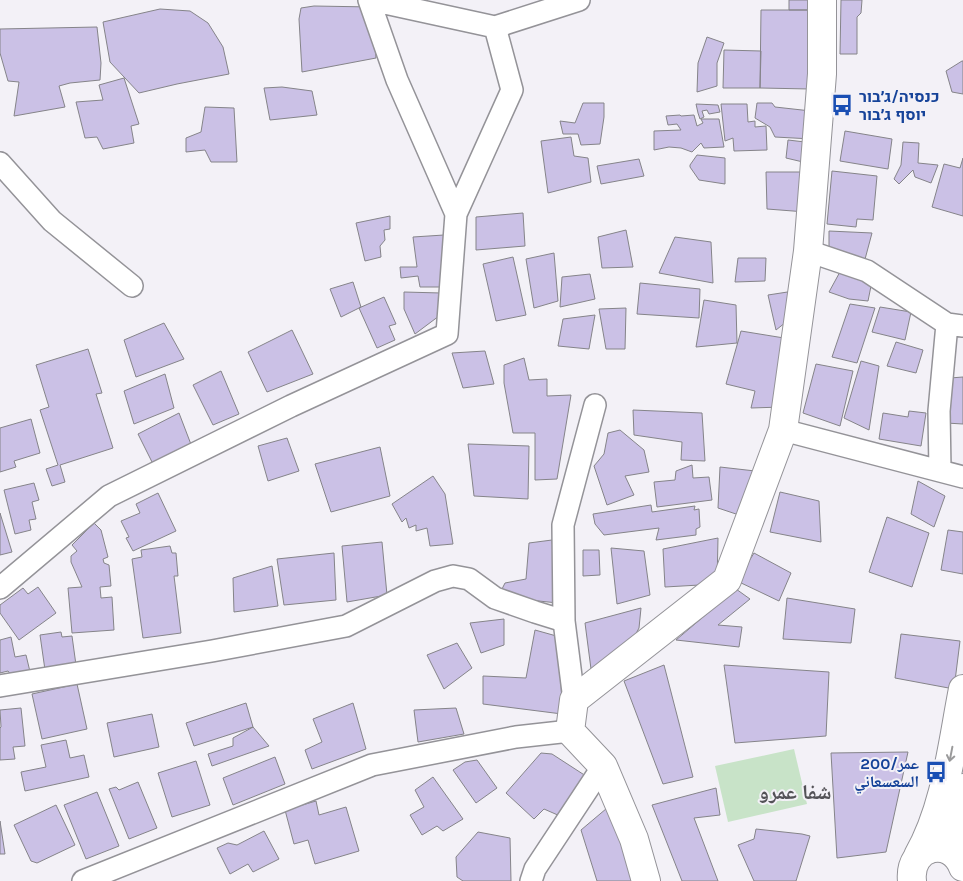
<svg xmlns="http://www.w3.org/2000/svg" width="963" height="881" font-family="Karla,'Noto Naskh Arabic',Heebo,sans-serif">
<rect width="100%" height="100%" fill="#f3f1f7"/>
<path fill="#c8e3c8" d="M794,749L807,804L728,822L715,766Z"/>
<path fill="#cbc1e6" stroke="#858489" d="M789,0H811V10H789Z
M841,0H862L861,13L857,17V54H840Z
M314,6L372,7L376,58L302,72L299,19L301,8Z
M160,9L190,11L208,23L223,47L229,74L177,84L139,93L110,62L103,22Z
M761,10H811L810,89L760,88Z
M97,27L101,63L100,80L70,83L59,86L65,107L14,116L19,82L8,81L0,53V29Z
M707,37L724,43L717,63V86L697,92L698,63Z
M724,50L761,51L760,88H723Z
M962,61H963V94L952,92L946,71Z
M124,78L139,124L131,126L134,143L103,149L97,137L85,138L76,102L103,100L99,85Z
M282,87L312,91L317,115L270,120L264,88Z
M583,103H604V117L600,144L581,145L578,134H563L560,121L575,123Z
M757,103H772L775,107L811,111L812,139L775,137L770,127L755,118Z
M696,104L718,105L720,112L709,114L707,110L702,111L704,117L700,119L698,113Z
M721,104H747L748,122L755,121V127L766,126L767,150L734,151L733,138L725,141Z
M205,107L234,108L237,162H211L205,150L186,152V138L201,132Z
M680,115L681,116L694,115L697,126L703,123L701,119H719L724,147L704,148L701,143L692,152L681,148L669,147L654,150V131L681,130L677,124L668,125L666,116Z
M845,131L892,139L888,169L840,161Z
M571,137L574,156L588,158L591,182L548,193L541,141Z
M788,140L805,142L803,162L786,158Z
M903,142L919,143L918,163L938,165L931,183L915,177L913,170L899,184L894,179L901,165Z
M697,155L725,158V184L699,180L690,167V165Z
M963,158V216L932,207L944,164L960,168Z
M639,159L644,176L601,184L597,166Z
M832,171L877,176L873,220L857,219L856,227L827,224Z
M766,172H804L806,212L767,209Z
M523,213L525,246L476,250V217Z
M390,216V229L384,230L385,240L380,246L381,257L365,261L356,223Z
M626,230L633,267L602,268L598,237Z
M829,231L872,233L864,263L829,249Z
M444,235L447,287H420L418,276L401,278L400,267H417L413,237Z
M675,237L711,242L713,283L659,273Z
M554,253L558,301L534,308L526,259Z
M513,257L526,315L496,321L483,264Z
M738,258H766L765,281L735,282Z
M841,270L872,281L868,301L849,299L829,292Z
M590,274L595,299L560,307L562,277Z
M353,282L361,307L341,317L330,289Z
M640,283L700,289L699,318L637,314Z
M794,291L795,315L776,330L768,295Z
M404,292L441,293L443,313L415,334L404,309Z
M384,297L396,324L389,326L395,340L377,348L359,308Z
M704,300L736,305L737,343L696,347Z
M850,304L875,308L857,363L832,357Z
M880,307L911,312L905,340L872,332Z
M626,308L625,349H606L599,309Z
M595,315L589,349L558,346L563,319Z
M164,323L184,359L136,377L124,340Z
M292,330L313,374L267,392L248,352Z
M741,331L784,338L782,407L751,408L755,391L726,384Z
M896,342L923,350L916,373L887,366Z
M88,349L102,393L96,394L113,448L60,465L65,482L52,486L46,469L58,465L40,410L49,407L36,365Z
M485,351L494,384L463,388L452,353Z
M524,358L529,380L547,379V396L571,395L557,479L535,480V433H513L504,383V365Z
M861,361L879,366L869,430L844,418Z
M816,364L853,371L840,426L803,413Z
M221,371L239,414L213,425L193,385Z
M165,374L174,408L134,424L124,391Z
M963,377V424L946,423L950,378Z
M633,410L702,413L705,461L681,460L682,442L634,435Z
M909,411L926,413L921,446L879,439L883,413L908,417Z
M179,413L192,447L153,464L138,434Z
M31,419L40,453L14,461L16,467L0,472V428Z
M620,430L644,450L649,472L625,476L634,495L607,505L594,466L604,454L608,433Z
M287,438L299,471L268,481L258,446Z
M468,444L529,446L528,499L474,496Z
M380,447L390,496L331,512L315,464Z
M692,465L693,478L709,477L712,500L657,507L654,482L675,480L676,471Z
M720,467L764,472L742,516L718,508Z
M433,476L445,494L453,544L430,546L427,528L416,531V525L409,528L406,518L402,522L392,504Z
M918,481L945,496L934,527L911,514Z
M34,483L39,500L32,502L36,519L29,520L31,530L15,534L4,490Z
M780,492L819,501L821,542L770,532Z
M158,493L176,531L133,551L126,538L129,537L121,521L140,513L136,504Z
M651,505L652,512L695,506L694,510L699,509L700,527L696,529V535L656,540L659,528L604,535L595,524L593,514Z
M0,513L12,552L0,555Z
M887,517L929,533L912,587L869,572Z
M94,523L101,530L108,557L103,559L104,563L109,565L111,586L100,587L101,598L112,597L114,630L72,633L68,588L82,587L71,562V556L77,551L72,545Z
M948,530L963,532V574L941,570Z
M718,538L717,584L665,587L663,549Z
M552,540L558,603L519,599L501,591L505,583L526,579L529,543Z
M382,542L387,595L347,602L342,546Z
M170,546L172,553H176L178,576H174L181,633L143,638L132,559L142,557L141,550Z
M611,548L644,551L650,595L617,604Z
M583,550H599L600,575L583,576Z
M334,553L336,600L284,605L277,559Z
M754,553L791,573L779,601L737,581Z
M272,566L278,606L234,612L233,578Z
M38,587L56,613L19,640L0,613V605L23,588L28,594Z
M736,589L750,599L718,625L742,627L739,647L676,640Z
M787,598L855,609L851,643L783,639Z
M641,608L639,628L630,645L599,670L591,669L585,623Z
M504,619V645L481,653L470,623Z
M535,630L560,637L562,714L483,704V676L526,678Z
M61,632L62,637L72,636L76,665L46,677L40,635Z
M901,634L960,641L954,689L895,678Z
M11,637L15,657L26,655L32,680L17,683L8,671L0,673V640Z
M457,643L472,668L444,689L427,655Z
M664,665L693,777L663,784L624,681Z
M724,665L829,672L826,736L735,743Z
M77,684L87,729L42,739L32,694Z
M246,703L253,727L194,746L186,723Z
M353,703L366,749L312,769L305,750L322,742L313,719Z
M21,708L25,746L13,747L15,759L0,760V728L1,727L0,710Z
M456,708L464,734L418,742L414,710Z
M152,714L159,747L114,757L107,723Z
M253,727L269,746L212,766L208,754L233,746V738Z
M66,740L70,758L84,755L89,777L25,791L21,772L46,767L41,745Z
M908,752L886,852L837,858L831,753Z
M541,753L552,754L589,778L560,816L544,809L534,819L506,793Z
M275,757L285,784L233,805L223,778Z
M477,760L497,788L476,803L453,770L465,762Z
M196,761L210,805L172,817L158,773Z
M433,777L463,819L443,831L437,826L422,835L410,815L424,807L415,790Z
M138,782L157,828L129,839L109,789L116,787L119,790Z
M716,788L720,815L694,818L718,881H682L652,805Z
M97,792L119,846L86,859L64,805Z
M316,801L319,815L346,807L359,851L315,864L308,840L294,844L285,810Z
M613,803L637,881H597L581,830Z
M56,805L75,845L37,863L31,861L14,825Z
M0,821L5,854H0Z
M756,829L802,834L810,836L796,881H754L738,845L754,839Z
M264,831L279,859L253,872L248,864L230,874L217,848L228,843L237,845Z
M478,832L510,838L511,881H463L457,877L456,857Z"/>
<g fill="none" stroke-linecap="round" stroke-linejoin="round">
<g stroke="#949398" stroke-width="24">
<path id="minor" d="M371,0L495,27L579,0
M0,163L52,221L132,286
M456,214L512,90L495,27
M808,251L867,271L947,324L963,326
M783,430L963,477
M940,470L939,411L947,324
M0,588L109,496L291,406L447,334L456,214L397,80L369,0
M0,686L212,651L346,626L435,581L453,576L469,579L495,598L535,612L564,621
M574,700L564,621L563,525L595,405
M83,881L372,765L516,737L570,731
M531,881L535,869L603,766"/>
</g>
<g stroke="#949398" stroke-width="30">
<path id="tertiary" d="M646,881L634,839L603,766L570,731L574,700L727,580L783,430L808,251L822,74V0"/>
</g>
<g stroke="#949398" stroke-width="30">
<path id="secondary" d="M918,856C946,807 952,745 963,689
M961,861L957,838L958,818L963,788
M912,881C908,845 951,835 963,867"/>
</g>
<use href="#minor" stroke="#fff" stroke-width="21"/>
<use href="#tertiary" stroke="#fff" stroke-width="28"/>
<use href="#secondary" stroke="#fff" stroke-width="28"/>
</g>
<defs><path id="oneway-shaft" d="M-6 0H5M1.5-3L5.5 0L1.5 3" fill="none" stroke-width="1.6" stroke-linecap="round" stroke-linejoin="round" transform="scale(1.25)"/></defs>
<use stroke="#9a9a9b" href="#oneway-shaft" transform="translate(951 754) rotate(101)"/>
<defs>
<g id="bus-bare" transform="scale(1.725)"><path d="M-5-6H5V4H4V6H2V4H-2V6H-4V4H-5ZM-3.5-4V0h7V-4ZM-3.5 1.2v1.5H-2V1.2ZM2 1.2v1.5H3.5V1.2Z" fill="#1a4fb4" stroke="#f3f1f7" stroke-width="2.5" paint-order="stroke"/></g>
</defs>
<g fill-rule="evenodd">
<use href="#bus-bare" x="842" y="105"/>
<use href="#bus-bare" x="936" y="772"/>
</g>
<g text-anchor="middle" dominant-baseline="central" stroke-width="4" stroke-linejoin="round" paint-order="stroke">
<g font-size="16" font-weight="bold" fill="#164399" stroke="#f3f1f7" text-anchor="start">
<text x="859" y="96">כנסיה/ג׳בור<tspan x="859" dy="18">יוסף ג׳בור</tspan></text>
<text x="919" y="763" text-anchor="end">200/عمر<tspan x="919" dy="18">السعسعاني</tspan></text>
</g>
<g font-size="21" font-weight="bold" fill="#535257" stroke="#f3f1f7">
<text x="795" y="792">شفا عمرو</text>
</g>
</g>
</svg>
